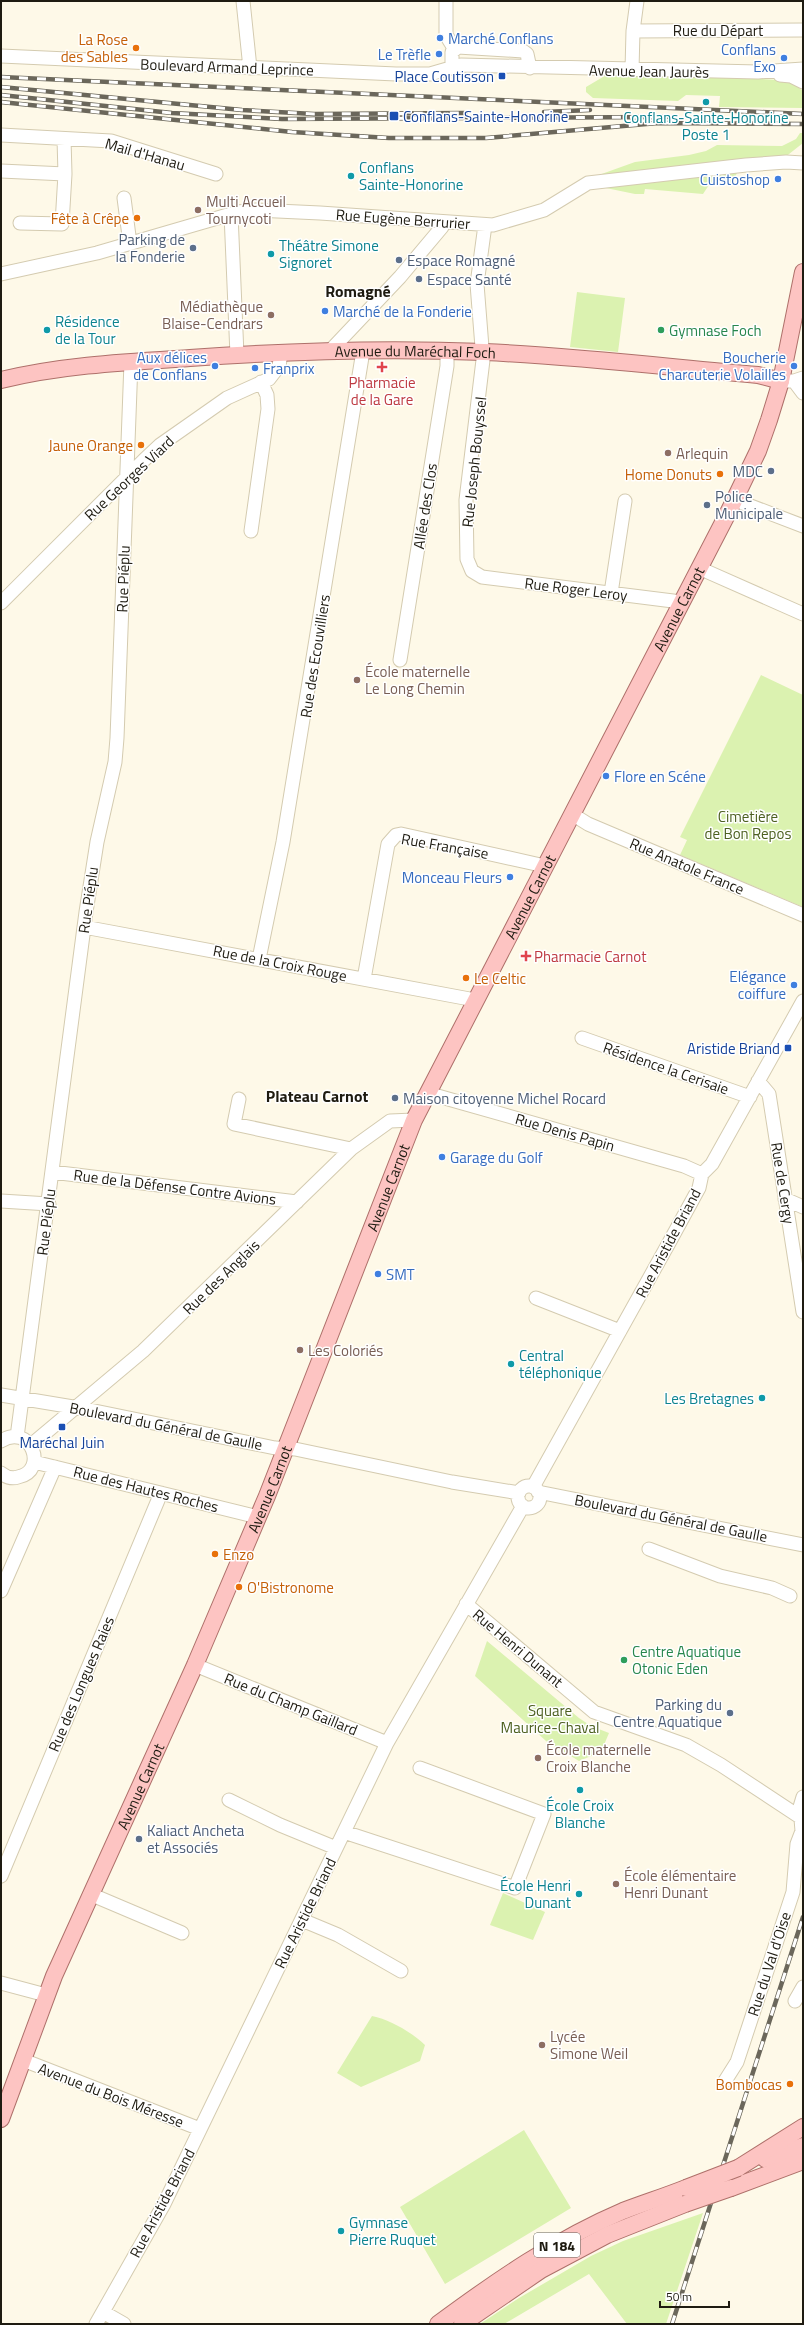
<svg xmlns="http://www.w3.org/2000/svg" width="804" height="2325" font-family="'Titillium Web',sans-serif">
<rect width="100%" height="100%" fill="#fef9e8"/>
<path fill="#dbf2b0" d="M608,74L700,75L778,80L792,83L803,91V108L719,107L720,96L686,95L678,101L593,98L586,92V87Z
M800,133H803V143L784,158L741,162L733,183L709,185L703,194L645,189L644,194H635L601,187L596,176L635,162L689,155L706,151L717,145L782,146L796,139Z
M577,292L625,298L618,352L570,347Z
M761,675L803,695V907L680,855L687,840L680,837Z
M487,1641L579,1718L591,1726L609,1733L601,1752L579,1761L546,1741L475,1676Z
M503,1893L545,1912L533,1940L490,1925Z
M372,2016C391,2020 411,2032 425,2045L420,2061L361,2087L337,2073Z
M524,2130L571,2208L445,2284L400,2207Z
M703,2213L666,2324H627L589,2274L504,2324H480L519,2298L591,2256L623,2241Z"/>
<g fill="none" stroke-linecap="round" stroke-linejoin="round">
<g stroke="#d4cbb0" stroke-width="15">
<path id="minor" d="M243,1L250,68
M446,1V35L454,48
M633,31L803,30
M1,56L396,74H430L461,65L758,72L803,69
M452,67V52L458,47L523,51L527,54L530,68
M632,70L633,31L637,1
M780,75L791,76L803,82
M1,135L111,141L216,174
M1,171L65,174
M124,198L129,236
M231,214L237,355
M20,223L62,224L65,174L64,139
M485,225L477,284L483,360L466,500L467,559L472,571L482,577L681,602
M1,274L97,253L238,212L256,210L320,213L493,225L544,210L588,183L746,165L786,162L803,163
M329,352L400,277L442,227L443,222
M781,381H794L803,378
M794,381L803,393
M735,500L803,526
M251,531L268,409L267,395L261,382
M699,568L803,614
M611,593L625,501
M1,603L144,460L160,445L227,398L269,379L279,366L281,353
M400,660L447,366V352
M572,814L588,824L803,915
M84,927L475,1000
M259,959L283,842L363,351
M364,979L388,844L396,835L401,834L545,866
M582,1038L750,1097
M758,1081L769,1094L803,1312
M427,1093L684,1166L702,1174
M239,1099L234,1124L351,1149
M52,1172L297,1202
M785,1199L803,1207
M1,1201L49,1204
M536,1298L620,1331
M1,1395L85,1409L275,1448L295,1449L452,1482L519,1493
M17,1437L86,912L97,842L115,762L117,738L131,362
M1,1441C31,1422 49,1471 18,1477C12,1479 6,1477 1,1473
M31,1445L143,1351L351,1149L390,1121L414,1120
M34,1462L258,1517
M518 1497a11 11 0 1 1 22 0a11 11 0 1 1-22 0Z
M533,1487L670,1241L699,1188L702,1174L712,1164L803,1001
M538,1492L803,1545
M649,1549L720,1576L772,1588L790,1596
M1,1591L55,1467
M466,1604L594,1712L686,1745L721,1765L803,1819
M195,1665L387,1743
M229,1800L280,1825L336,1848
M344,1832L515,1888L544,1814L420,1768
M1,1876L161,1493
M90,1894L182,1933
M302,1920L338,1935L401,1971
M1,1983L46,1995
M795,2001L803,1987
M23,2060L200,2129
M725,2081L737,2062L793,1892L797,1844L802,1831L800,1807L803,1797
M103,2312L124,2324
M96,2324L164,2204L387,1743L523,1506"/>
</g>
<g stroke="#ae706a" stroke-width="18">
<g id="major">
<path id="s1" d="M1,380C63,365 127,362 190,358C288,351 386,348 484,352C576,356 667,367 758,375L781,381"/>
<path id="s2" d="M1,2119L54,1976L195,1665L267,1496L414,1120L731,507L758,451L769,420L781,381L803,272"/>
<path d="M765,2159L803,2146"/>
<path d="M738,2168L803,2127"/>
<path d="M731,2188L803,2161"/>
<path d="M438,2324C496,2281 557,2239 623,2211C644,2203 666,2196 686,2188"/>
<path d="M462,2324L541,2270L607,2235L685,2204"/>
</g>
</g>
<use href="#minor" stroke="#fff" stroke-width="13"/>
<use href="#major" stroke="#fdc4c2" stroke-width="16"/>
<g stroke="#6b675b" stroke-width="4.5">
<path id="rail" d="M1,77L803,114
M1,87L242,110L314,114L466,113
M1,95L172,113L282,119L667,117
M1,102L292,132L389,138H486L658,123L803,124
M544,112L590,110
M672,2324L803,1917"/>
</g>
<use href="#rail" stroke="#fff" stroke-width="3" stroke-dasharray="9" stroke-linecap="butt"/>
<g stroke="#ae706a" stroke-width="18" stroke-linecap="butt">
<path id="major-bridge" d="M686,2188L738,2168
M685,2204L731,2188"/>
</g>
<use href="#major-bridge" stroke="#fdc4c2" stroke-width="16"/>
</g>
<g fill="#3f7fe0" stroke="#fff" stroke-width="1.5">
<circle cx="440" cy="38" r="4"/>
<circle cx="439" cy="54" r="4"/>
<circle cx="784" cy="58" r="4"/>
<circle cx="778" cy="179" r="4"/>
<circle cx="325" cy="311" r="4"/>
<circle cx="215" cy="366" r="4"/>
<circle cx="794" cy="366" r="4"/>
<circle cx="255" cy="368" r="4"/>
<circle cx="606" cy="776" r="4"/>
<circle cx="510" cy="877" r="4"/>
<circle cx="794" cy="985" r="4"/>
<circle cx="442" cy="1157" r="4"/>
<circle cx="378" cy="1274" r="4"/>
</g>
<g fill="#e8710a" stroke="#fff" stroke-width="1.5">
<circle cx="136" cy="48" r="4"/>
<circle cx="137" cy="218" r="4"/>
<circle cx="141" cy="445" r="4"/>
<circle cx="720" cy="474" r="4"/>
<circle cx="466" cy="978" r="4"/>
<circle cx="215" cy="1554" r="4"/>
<circle cx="239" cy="1587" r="4"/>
<circle cx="790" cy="2084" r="4"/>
</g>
<g fill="#1a4fb4" stroke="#fff" stroke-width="1.5">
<rect x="498" y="72" width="8" height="8" rx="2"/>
<rect x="389" y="111" width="10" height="10" rx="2"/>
<rect x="784" y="1044" width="8" height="8" rx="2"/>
<rect x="58" y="1423" width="8" height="8" rx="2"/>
</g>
<g fill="#0f9aa8" stroke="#fff" stroke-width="1.5">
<circle cx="706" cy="102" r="4"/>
<circle cx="351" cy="176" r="4"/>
<circle cx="271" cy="254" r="4"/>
<circle cx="47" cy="330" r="4"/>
<circle cx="511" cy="1364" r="4"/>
<circle cx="762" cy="1398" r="4"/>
<circle cx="580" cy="1790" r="4"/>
<circle cx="579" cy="1894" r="4"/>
<circle cx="341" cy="2231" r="4"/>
</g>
<g fill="#8d6e63" stroke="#fff" stroke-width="1.5">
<circle cx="198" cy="210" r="4"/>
<circle cx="271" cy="315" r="4"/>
<circle cx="668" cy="453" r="4"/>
<circle cx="357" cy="680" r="4"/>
<circle cx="300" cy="1350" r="4"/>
<circle cx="538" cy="1758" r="4"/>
<circle cx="616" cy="1884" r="4"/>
<circle cx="542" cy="2045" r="4"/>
</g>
<g fill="#5c6f8a" stroke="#fff" stroke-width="1.5">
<circle cx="193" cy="248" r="4"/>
<circle cx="399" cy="260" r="4"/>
<circle cx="419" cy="279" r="4"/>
<circle cx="771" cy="471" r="4"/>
<circle cx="707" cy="505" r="4"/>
<circle cx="395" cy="1098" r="4"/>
<circle cx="730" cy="1713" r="4"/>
<circle cx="139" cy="1839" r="4"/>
</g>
<g fill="#2e9e5b" stroke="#fff" stroke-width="1.5">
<circle cx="661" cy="330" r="4"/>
<circle cx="624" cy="1660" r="4"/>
</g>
<g fill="#e0444e" stroke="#fff" stroke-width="1.5">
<path d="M380 361h4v4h4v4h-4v4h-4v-4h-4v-4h4z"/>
<path d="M524 950h4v4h4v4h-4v4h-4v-4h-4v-4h4z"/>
</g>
<g text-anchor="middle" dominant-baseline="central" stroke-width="3" stroke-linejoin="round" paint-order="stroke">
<rect fill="#fff" stroke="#625f58" stroke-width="1" x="534" y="2233" width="46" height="24" rx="3"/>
<g font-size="14" font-weight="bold" fill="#1e1b11">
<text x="557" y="2245">N 184</text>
</g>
<g font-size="15" fill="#1e1b11" stroke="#fff">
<text x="718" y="30">Rue du Départ</text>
<text transform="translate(227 67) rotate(2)">Boulevard Armand Leprince</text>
<text transform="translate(649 71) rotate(1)">Avenue Jean Jaurès</text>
<text transform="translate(145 154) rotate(16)">Mail d'Hanau</text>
<text transform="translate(403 219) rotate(4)">Rue Eugène Berrurier</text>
<text stroke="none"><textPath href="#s1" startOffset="416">Avenue du Maréchal Foch</textPath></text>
<text transform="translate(474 462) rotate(-84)">Rue Joseph Bouyssel</text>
<text transform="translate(129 478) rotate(-43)">Rue Georges Viard</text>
<text transform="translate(425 506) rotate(-81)">Allée des Clos</text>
<text transform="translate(123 579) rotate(-88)">Rue Piéplu</text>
<text transform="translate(576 589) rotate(7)">Rue Roger Leroy</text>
<text stroke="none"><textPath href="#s2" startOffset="1657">Avenue Carnot</textPath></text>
<text transform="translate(315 656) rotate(-81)">Rue des Ecouvilliers</text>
<text transform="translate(445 846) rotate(10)">Rue Française</text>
<text transform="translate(687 866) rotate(23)">Rue Anatole France</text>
<text stroke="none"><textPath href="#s2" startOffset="1333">Avenue Carnot</textPath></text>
<text transform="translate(88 900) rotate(-82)">Rue Piéplu</text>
<text transform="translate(280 963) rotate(11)">Rue de la Croix Rouge</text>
<text transform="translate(666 1068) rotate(19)">Résidence la Cerisaie</text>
<text transform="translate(565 1132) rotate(16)">Rue Denis Papin</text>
<text transform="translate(783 1183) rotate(81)">Rue de Cergy</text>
<text transform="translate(175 1187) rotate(7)">Rue de la Défense Contre Avions</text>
<text stroke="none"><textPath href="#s2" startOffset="1009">Avenue Carnot</textPath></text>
<text transform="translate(46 1222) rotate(-83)">Rue Piéplu</text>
<text transform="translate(668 1243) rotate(-62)">Rue Aristide Briand</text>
<text transform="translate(221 1277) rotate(-44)">Rue des Anglais</text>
<text transform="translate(166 1426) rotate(11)">Boulevard du Général de Gaulle</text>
<text stroke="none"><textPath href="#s2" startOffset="685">Avenue Carnot</textPath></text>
<text transform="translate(146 1489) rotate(14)">Rue des Hautes Roches</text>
<text transform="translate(671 1518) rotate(11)">Boulevard du Général de Gaulle</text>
<text transform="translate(518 1648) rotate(40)">Rue Henri Dunant</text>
<text transform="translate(81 1684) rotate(-67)">Rue des Longues Raies</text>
<text transform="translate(291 1704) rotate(22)">Rue du Champ Gaillard</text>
<text stroke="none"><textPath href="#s2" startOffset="361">Avenue Carnot</textPath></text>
<text transform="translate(305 1913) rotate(-64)">Rue Aristide Briand</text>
<text transform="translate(769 1964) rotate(-72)">Rue du Val d'Oise</text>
<text transform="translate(111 2095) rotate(21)">Avenue du Bois Méresse</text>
<text transform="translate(162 2203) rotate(-62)">Rue Aristide Briand</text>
</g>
<g font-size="15" fill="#366cbe" stroke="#fff" text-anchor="end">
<text x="448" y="38" text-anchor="start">Marché Conflans</text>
<text x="776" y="49">Conflans<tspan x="776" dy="17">Exo</tspan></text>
<text x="431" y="54">Le Trèfle</text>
<text x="770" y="179">Cuistoshop</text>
<text x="333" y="311" text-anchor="start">Marché de la Fonderie</text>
<text x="207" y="357">Aux délices<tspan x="207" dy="17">de Conflans</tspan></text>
<text x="786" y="357">Boucherie<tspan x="786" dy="17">Charcuterie Volailles</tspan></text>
<text x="263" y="368" text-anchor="start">Franprix</text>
<text x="614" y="776" text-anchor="start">Flore en Scéne</text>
<text x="502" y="877">Monceau Fleurs</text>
<text x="786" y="976">Elégance<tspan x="786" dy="17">coiffure</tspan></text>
<text x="450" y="1157" text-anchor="start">Garage du Golf</text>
<text x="386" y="1274" text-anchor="start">SMT</text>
</g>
<g font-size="15" fill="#c56008" stroke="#fff" text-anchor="end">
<text x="128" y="39">La Rose<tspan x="128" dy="17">des Sables</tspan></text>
<text x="129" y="218">Fête à Crêpe</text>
<text x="133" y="445">Jaune Orange</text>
<text x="712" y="474">Home Donuts</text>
<text x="474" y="978" text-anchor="start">Le Celtic</text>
<text x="223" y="1554" text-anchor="start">Enzo</text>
<text x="247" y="1587" text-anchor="start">O'Bistronome</text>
<text x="782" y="2084">Bombocas</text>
</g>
<g font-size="15" fill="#164399" stroke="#fff" text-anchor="end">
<text x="494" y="76">Place Coutisson</text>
<text x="403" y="116" text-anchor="start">Conflans-Sainte-Honorine</text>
<text x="780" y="1048">Aristide Briand</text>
<text x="62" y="1442" text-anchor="middle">Maréchal Juin</text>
</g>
<g font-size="15" fill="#0d838f" stroke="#fff" text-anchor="start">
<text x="706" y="117" text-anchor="middle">Conflans-Sainte-Honorine<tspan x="706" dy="17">Poste 1</tspan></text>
<text x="359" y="167">Conflans<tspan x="359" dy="17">Sainte-Honorine</tspan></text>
<text x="279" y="245">Théâtre Simone<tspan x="279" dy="17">Signoret</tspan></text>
<text x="55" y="321">Résidence<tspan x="55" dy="17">de la Tour</tspan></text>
<text x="519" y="1355">Central<tspan x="519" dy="17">téléphonique</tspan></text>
<text x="754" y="1398" text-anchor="end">Les Bretagnes</text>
<text x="580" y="1805" text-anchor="middle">École Croix<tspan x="580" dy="17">Blanche</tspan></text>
<text x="571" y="1885" text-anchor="end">École Henri<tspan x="571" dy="17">Dunant</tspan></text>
<text x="349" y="2222">Gymnase<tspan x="349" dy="17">Pierre Ruquet</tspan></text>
</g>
<g font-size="15" fill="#785e54" stroke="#fff" text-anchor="start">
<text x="206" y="201">Multi Accueil<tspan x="206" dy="17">Tournycoti</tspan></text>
<text x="263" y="306" text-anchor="end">Médiathèque<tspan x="263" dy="17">Blaise-Cendrars</tspan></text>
<text x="676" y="453">Arlequin</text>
<text x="365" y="671">École maternelle<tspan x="365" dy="17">Le Long Chemin</tspan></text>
<text x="308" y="1350">Les Coloriés</text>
<text x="546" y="1749">École maternelle<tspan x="546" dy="17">Croix Blanche</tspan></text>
<text x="624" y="1875">École élémentaire<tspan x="624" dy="17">Henri Dunant</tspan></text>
<text x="550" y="2036">Lycée<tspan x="550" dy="17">Simone Weil</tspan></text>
</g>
<g font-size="15" fill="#4e5e75" stroke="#fff" text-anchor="start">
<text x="185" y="239" text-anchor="end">Parking de<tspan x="185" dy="17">la Fonderie</tspan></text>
<text x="407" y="260">Espace Romagné</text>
<text x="427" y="279">Espace Santé</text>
<text x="763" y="471" text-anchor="end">MDC</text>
<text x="715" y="496">Police<tspan x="715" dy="17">Municipale</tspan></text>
<text x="403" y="1098">Maison citoyenne Michel Rocard</text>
<text x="722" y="1704" text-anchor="end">Parking du<tspan x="722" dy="17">Centre Aquatique</tspan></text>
<text x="147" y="1830">Kaliact Ancheta<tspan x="147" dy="17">et Associés</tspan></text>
</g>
<g font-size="15" fill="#27864d" stroke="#fff" text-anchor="start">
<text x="669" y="330">Gymnase Foch</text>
<text x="632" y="1651">Centre Aquatique<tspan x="632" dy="17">Otonic Eden</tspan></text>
</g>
<g font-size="15" fill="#be3a42" stroke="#fff">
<text x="382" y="382">Pharmacie<tspan x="382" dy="17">de la Gare</tspan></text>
<text x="534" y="956" text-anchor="start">Pharmacie Carnot</text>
</g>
<g font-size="15" fill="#4d6020" stroke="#fff">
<text x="748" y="816">Cimetière<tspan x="748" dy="17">de Bon Repos</tspan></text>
<text x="550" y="1710">Square<tspan x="550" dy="17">Maurice-Chaval</tspan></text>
</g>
<g font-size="16" font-weight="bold" fill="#1e1b11" stroke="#fff">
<text x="358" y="291">Romagné</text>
<text x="317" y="1096">Plateau Carnot</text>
</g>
</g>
<rect width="804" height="2325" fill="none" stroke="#1e1b11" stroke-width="4"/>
<path d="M660 2301v6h69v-6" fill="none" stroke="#1e1b11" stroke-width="2"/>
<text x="666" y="2301" font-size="12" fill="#1e1b11" stroke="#ffffff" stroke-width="3" paint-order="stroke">50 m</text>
</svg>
